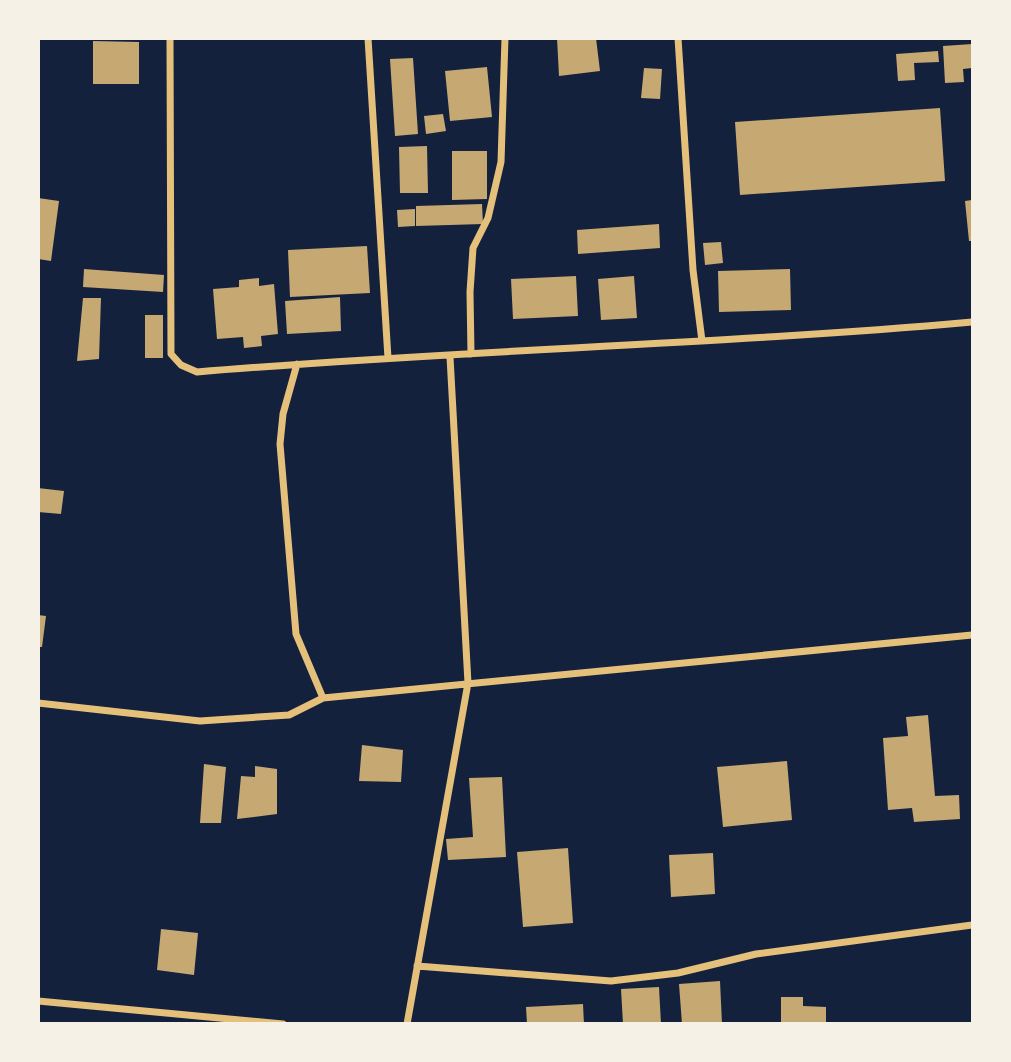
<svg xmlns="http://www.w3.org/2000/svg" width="1011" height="1062" font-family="'Roboto Serif',serif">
<rect width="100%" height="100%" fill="#14213d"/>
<path fill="#c6a872" d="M557,38H596L600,71L559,76Z
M93,41L139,42V84H93Z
M972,44V68L963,69L964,82L945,83L943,46Z
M938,51L939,62L914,63L915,80L898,81L896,54Z
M413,58L418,134L395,136L390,59Z
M487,67L492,117L450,121L445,71Z
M644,68L662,69L660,99L641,98Z
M940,108L945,181L740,195L735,122Z
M443,114L446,131L426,134L424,116Z
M427,146L428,193H400L399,147Z
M452,151H487V199L452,200Z
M38,198L59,201L51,261L38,259Z
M972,200V241H969L965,201Z
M482,204L483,224L416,226V206Z
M415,209V226L398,227L397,210Z
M659,224L660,248L578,254L577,230Z
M721,242L723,263L705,265L703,243Z
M367,246L370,293L290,297L288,250Z
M84,269L164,275L163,292L83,287Z
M790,269L791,310L719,312L718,271Z
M576,276L578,316L513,319L511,279Z
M634,276L637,318L601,320L598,279Z
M259,278V286L274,284L278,334L261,336L262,346L244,348L243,337L217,339L213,289L239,287V280Z
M340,297L341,331L287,334L285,301Z
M83,298H101L99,359L77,361Z
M145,315H163V358H145Z
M38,488L64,491L61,514L38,512Z
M38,615L46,616L42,647H38Z
M928,715L935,796L959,795L960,819L914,822L912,808L888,810L883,738L908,736L906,717Z
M362,745L403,750L401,782L359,781Z
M787,761L792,820L723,827L717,767Z
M204,764L226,767L221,823H200Z
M255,766L277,769V814L237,819L241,776L255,777Z
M502,777L506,857L448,860L446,839L473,837L469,778Z
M568,848L573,923L523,927L517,852Z
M713,853L715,894L671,897L669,855Z
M161,929L198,933L194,975L157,970Z
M720,981L722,1024H682L679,984Z
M659,987L661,1024H623L621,989Z
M781,997H803V1006L826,1007V1024H781Z
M583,1004L584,1024H527L526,1007Z"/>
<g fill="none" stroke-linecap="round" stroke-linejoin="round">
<path stroke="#e5c07b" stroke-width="7" d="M170,38L171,354L181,365L197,372C455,350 714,345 972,322
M368,38L388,358
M678,38L693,270L702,341
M471,354L470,292L473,248L488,218L501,162L505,38
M297,364L283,414L280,444L296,634L323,698
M38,703L200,721L289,715L323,698L972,635
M417,966L611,981L678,973L756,954L972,925
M38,1001L283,1024
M407,1024L468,683L450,357"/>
</g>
<rect width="1011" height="1062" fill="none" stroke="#f6f1e7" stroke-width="80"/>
</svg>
